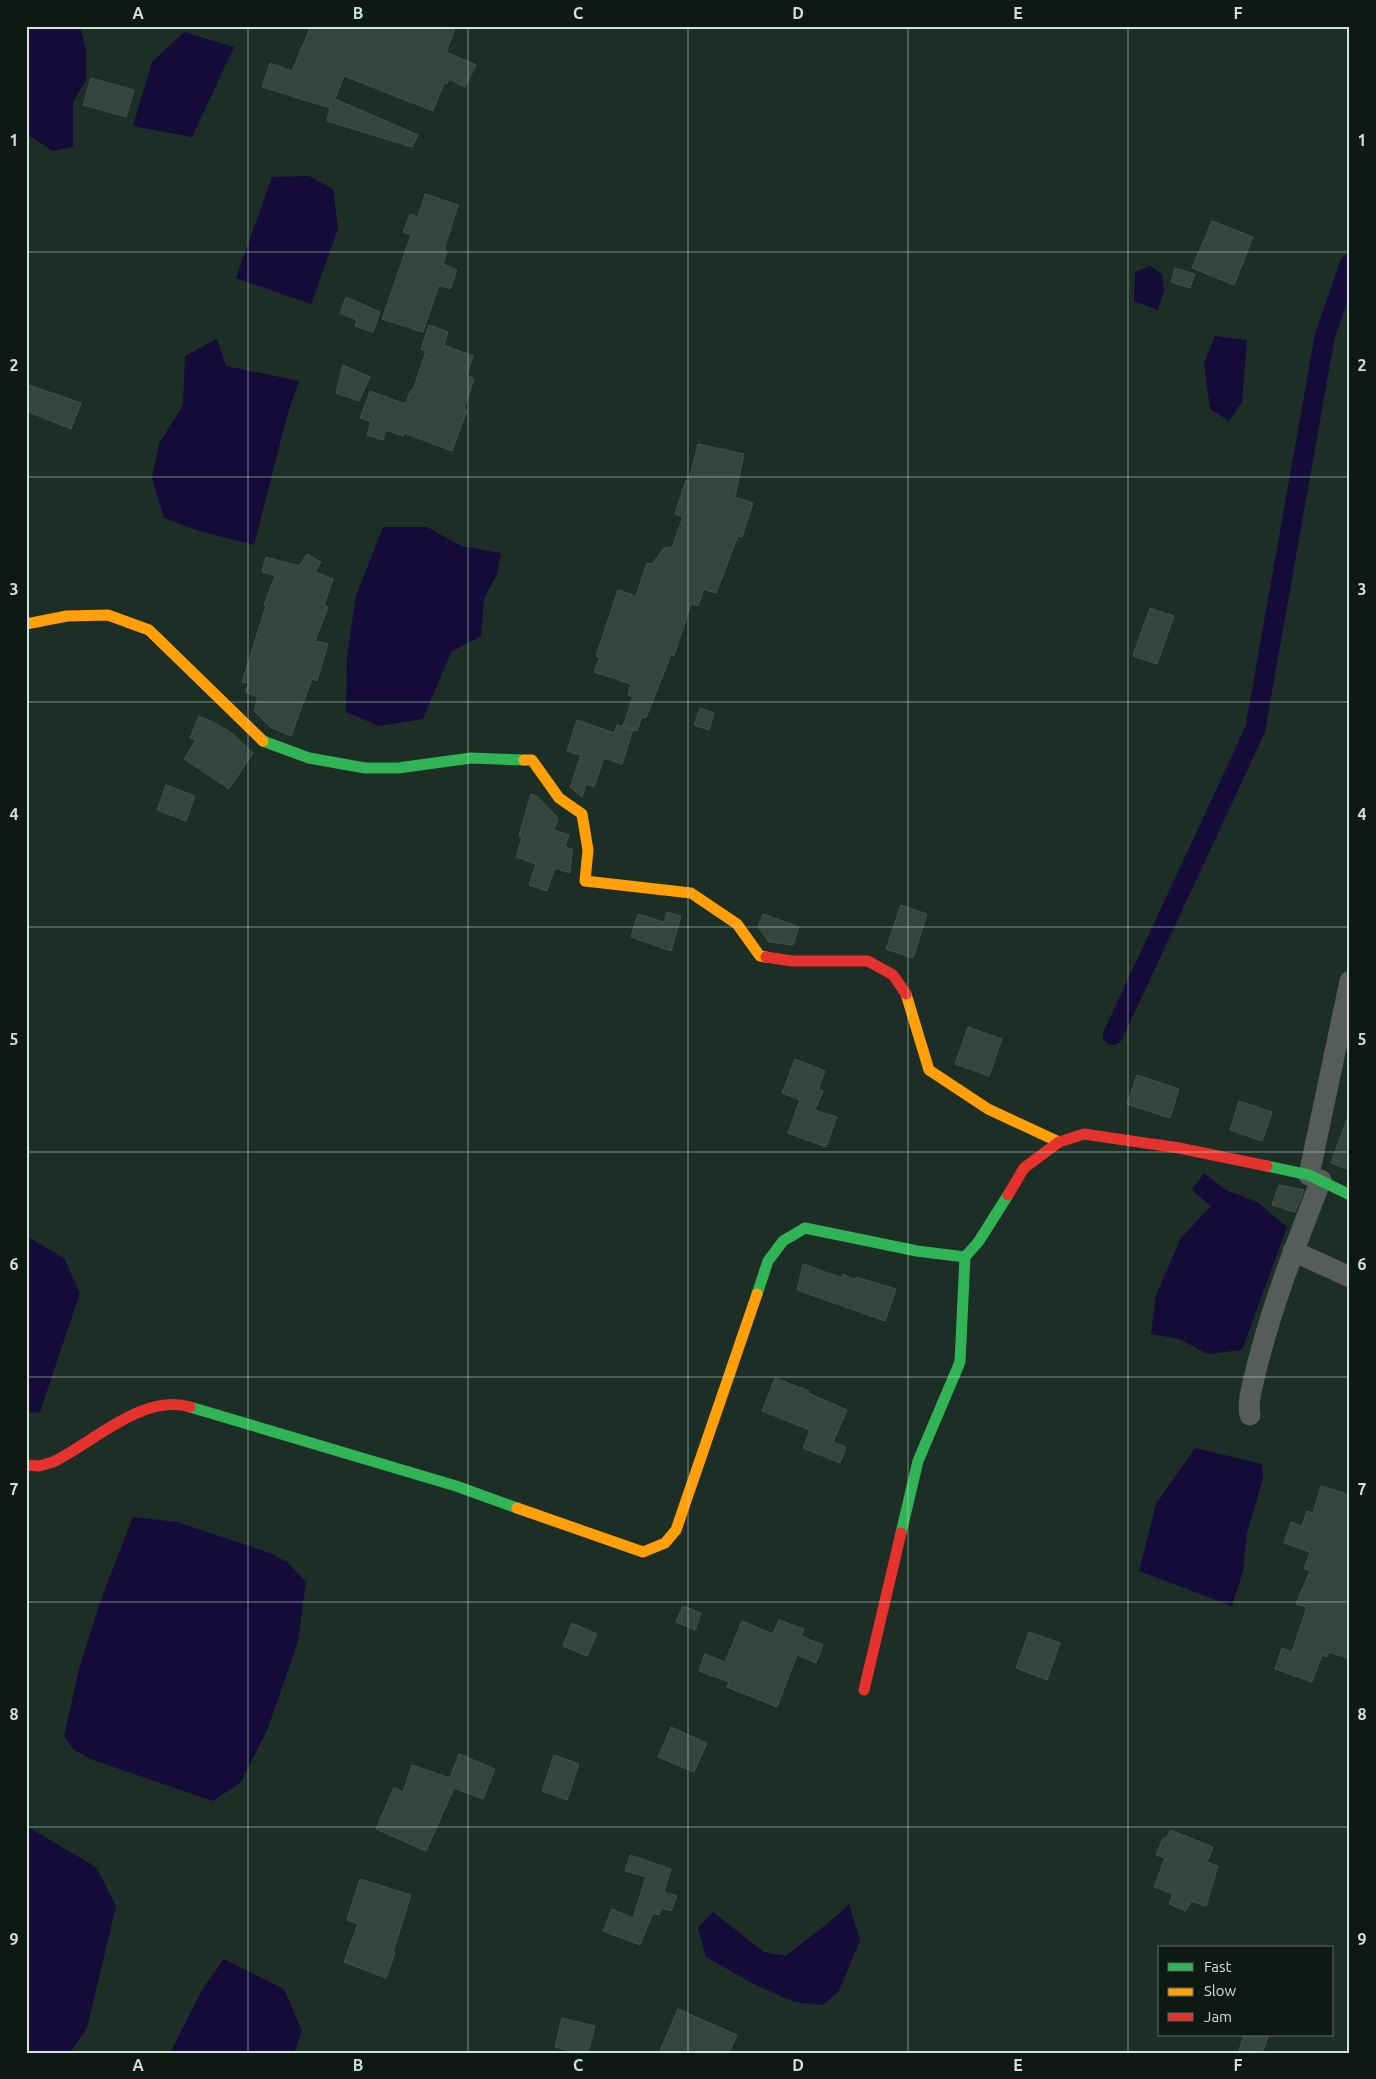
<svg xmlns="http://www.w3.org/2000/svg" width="1376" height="2079" font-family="Ubuntu,sans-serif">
<rect width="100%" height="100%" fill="#1c2e26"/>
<path fill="#140b39" d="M26,26H80L86,49V80L73,102V147L53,151L26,134Z
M184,32L234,47L192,137L133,126L152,62Z
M309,176L333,189L338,229L311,304L236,278L272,177Z
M1150,266L1162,274L1164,290L1158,310L1134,301L1135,272Z
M1215,336L1247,340L1242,402L1229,421L1210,409L1204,363Z
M217,339L226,366L299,381L287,416L254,545L199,531L164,518L152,478L159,444L183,405L185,356Z
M383,527H427L461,546L501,553L497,574L484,599L481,636L451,652L423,719L379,726L346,712L347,657L356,596Z
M1204,1173L1226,1190L1257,1202L1287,1227L1242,1350L1207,1354L1180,1339L1151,1334L1156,1295L1181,1238L1211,1206L1192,1190Z
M26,1236L64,1258L80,1293L40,1412L26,1413Z
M1195,1448L1262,1464L1263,1479L1247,1533L1243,1571L1232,1606L1139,1571L1156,1504Z
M133,1517L177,1522L267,1552L287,1562L306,1582L298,1641L268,1728L241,1782L213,1801L93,1760L74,1750L64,1736L79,1669L100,1602Z
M26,1826L96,1867L116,1906L87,2028L70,2053H26Z
M849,1904L860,1940L839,1991L823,2005L794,2002L752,1983L706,1957L698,1928L713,1912L764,1952L786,1956C807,1938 830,1924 849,1904Z
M224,1959L284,1989L302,2031L294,2053H170L202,1990Z"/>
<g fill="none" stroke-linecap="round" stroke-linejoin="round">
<path stroke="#140b39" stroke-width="20" d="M1113,1035L1255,730L1325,335L1350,264"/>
</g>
<path fill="#35443d" stroke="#42524a" d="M311,26H456L446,52L476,65L465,87L449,79L447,84L444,83L433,111L344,76L335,99L418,135L412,147L327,121L330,108L262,87L270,63L292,71Z
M91,78L134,90L126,117L83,105Z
M425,194L458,205L444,250L447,251L443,264L457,270L450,289L439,285L423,332L382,319L411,235L403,232L410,214L418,217Z
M1212,221L1253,237L1234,285L1192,268Z
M1175,268L1195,274L1190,288L1171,282Z
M346,297L380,312L373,332L355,326L357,320L340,313Z
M429,325L448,332L444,345L473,356L467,375L474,379L464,409L467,410L452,451L404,433L403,436L386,430L383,440L367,435L371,422L360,418L370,391L405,404L411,390H413L426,351L421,349Z
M343,365L370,377L359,401L336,393Z
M26,384L81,403L71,429L26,411Z
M698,444L744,454L735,497L753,503L742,537L738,536L716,593L704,589L698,606L691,604L674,656L671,655L646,718L642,717L637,731L623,726L633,697L628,695L631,684L594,672L600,657L596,656L618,590L636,596L647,563L652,564L664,548L672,547L683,517L675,514L686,480L689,481Z
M307,554L321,562L315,572L333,579L324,605L328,607L315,641L328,644L317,681L312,679L291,736L270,727L254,711L258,697L245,692L249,683L242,682L266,606L264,605L275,576L262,572L266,557L299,566Z
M1150,608L1174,616L1157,664L1133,656Z
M700,708L714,713L709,730L694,725Z
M199,716L215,723L233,734L253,753L229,789L184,759L196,740L190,738Z
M577,720L614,733L617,725L633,730L622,764L604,758L594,787L586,784L582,797L570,787L581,755L567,751Z
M166,785L195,796L186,821L157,810Z
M531,794L537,796L558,818L554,830L569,835L565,847L572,849V851L570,873L555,868L547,891L529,885L536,864L516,857L522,837L519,836Z
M901,905L927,914L913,958L886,949Z
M667,912L681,916L671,951L631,937L638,914L664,922Z
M763,914L799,927L793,945L769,942L758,927Z
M968,1027L1002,1039L989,1076L955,1064Z
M795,1059L825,1071L818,1089L823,1091L815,1110L837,1117L826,1147L788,1133L800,1100L782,1093Z
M1137,1075L1179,1089L1170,1118L1127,1104Z
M1239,1101L1272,1112L1262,1141L1230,1130Z
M1348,1116H1350V1170L1331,1163Z
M1279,1185L1304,1190L1295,1212L1272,1205Z
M803,1264L842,1278L843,1274L855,1280L856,1277L896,1289L885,1321L797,1290Z
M775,1378L809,1391L808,1393L847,1410L833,1442L846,1447L840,1463L803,1448L810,1430L762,1411Z
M1321,1486L1350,1495V1659L1329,1652L1327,1657L1322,1655L1312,1682L1275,1669L1282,1648L1292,1652L1307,1607L1296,1604L1310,1571L1304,1568L1310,1552L1284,1543L1291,1522L1302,1526L1307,1511L1313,1513Z
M683,1606L701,1613L695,1630L676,1622Z
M779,1620L804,1629L801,1636L823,1645L816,1663L797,1655L777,1707L727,1687L729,1682L699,1671L705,1654L725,1662L742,1621L773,1634Z
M572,1623L597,1634L587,1656L563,1646Z
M1029,1632L1060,1643L1047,1680L1016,1668Z
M671,1727L707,1743L694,1772L658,1757Z
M459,1754L495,1769L483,1799L454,1788L426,1851L376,1829L394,1787L403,1792L412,1765L450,1778Z
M554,1755L579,1764L567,1800L542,1791Z
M1170,1830L1213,1847L1207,1862L1218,1866L1206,1906L1191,1901L1186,1911L1169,1904L1173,1894L1154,1887L1165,1858L1156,1855L1163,1838L1166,1839Z
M630,1855L671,1869L664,1892L677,1896L671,1911L662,1908L659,1915L653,1913L640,1945L603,1931L612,1909L633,1918L646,1877L625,1871Z
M360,1879L411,1895L393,1952L395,1953L386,1978L344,1962L358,1924L347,1920Z
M678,2009L737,2035L729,2053H659Z
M562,2018L595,2026L588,2053H578L555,2047Z
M1244,2035H1269L1262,2053H1247L1239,2050Z"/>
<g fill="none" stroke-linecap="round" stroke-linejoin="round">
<path stroke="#565d59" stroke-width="21" d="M1309,1175L1350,981
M1293,1251L1350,1277
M1250,1415C1247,1400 1253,1385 1256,1370C1272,1305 1297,1242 1321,1180"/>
<path stroke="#30b455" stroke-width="11" d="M263,741L309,758L365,768H398L471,758L524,760
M1267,1166L1309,1175L1350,1195
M757,1294L768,1261L783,1241L805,1228L917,1251L965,1257L979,1241L1008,1195
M190,1407L456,1486L517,1508
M901,1533L918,1461L960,1362L965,1257"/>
<path stroke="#ff9f0a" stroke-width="11" d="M26,624L67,616L108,615L149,630L263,741
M524,760H532L559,798L582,814L588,850L585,881L691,893L737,924L760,956L766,957
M906,994L929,1070L988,1109L1059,1142
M517,1508L643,1552L665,1543L676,1530L757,1294"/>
<path stroke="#e5322d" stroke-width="11" d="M766,957L792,961H868L893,975L906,994
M1008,1195L1024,1168L1059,1142L1084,1134L1179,1148L1267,1166
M26,1465L39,1466L53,1462C94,1442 143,1393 190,1407
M864,1690L901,1533"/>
</g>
<path fill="none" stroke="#d0e3d8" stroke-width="1" stroke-opacity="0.55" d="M248,26V2053M468,26V2053M688,26V2053M908,26V2053M1128,26V2053M26,252H1350M26,477H1350M26,702H1350M26,927H1350M26,1152H1350M26,1377H1350M26,1602H1350M26,1827H1350"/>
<rect width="1376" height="2079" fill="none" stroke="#0c1a13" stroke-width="55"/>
<rect x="1158" y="1946" width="175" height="90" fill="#0c1a13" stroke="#5a6a62"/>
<rect x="1168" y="1963" width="25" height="8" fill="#30b455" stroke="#5a6a62"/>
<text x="1204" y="1972" font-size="15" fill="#d0e3d8">Fast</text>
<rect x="1168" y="1988" width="25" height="8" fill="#ff9f0a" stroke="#5a6a62"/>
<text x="1204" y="1996" font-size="15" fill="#d0e3d8">Slow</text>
<rect x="1168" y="2013" width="25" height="8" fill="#e5322d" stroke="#5a6a62"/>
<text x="1204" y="2022" font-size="15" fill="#d0e3d8">Jam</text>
<rect x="28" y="28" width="1320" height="2024" fill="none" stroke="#d0e3d8" stroke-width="2"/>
<g font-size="16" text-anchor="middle" font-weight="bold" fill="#d0e3d8">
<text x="138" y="19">A</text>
<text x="358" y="19">B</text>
<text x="578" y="19">C</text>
<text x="798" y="19">D</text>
<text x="1018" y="19">E</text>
<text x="1238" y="19">F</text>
<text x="14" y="146">1</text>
<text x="1362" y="146">1</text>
<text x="14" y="371">2</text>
<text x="1362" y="371">2</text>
<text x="14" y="595">3</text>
<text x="1362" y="595">3</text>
<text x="14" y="820">4</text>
<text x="1362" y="820">4</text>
<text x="14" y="1045">5</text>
<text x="1362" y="1045">5</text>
<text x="14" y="1270">6</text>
<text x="1362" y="1270">6</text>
<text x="14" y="1495">7</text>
<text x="1362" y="1495">7</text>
<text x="14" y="1720">8</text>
<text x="1362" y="1720">8</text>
<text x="14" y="1945">9</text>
<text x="1362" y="1945">9</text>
<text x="138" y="2071">A</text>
<text x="358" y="2071">B</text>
<text x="578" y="2071">C</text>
<text x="798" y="2071">D</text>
<text x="1018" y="2071">E</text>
<text x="1238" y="2071">F</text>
</g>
</svg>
